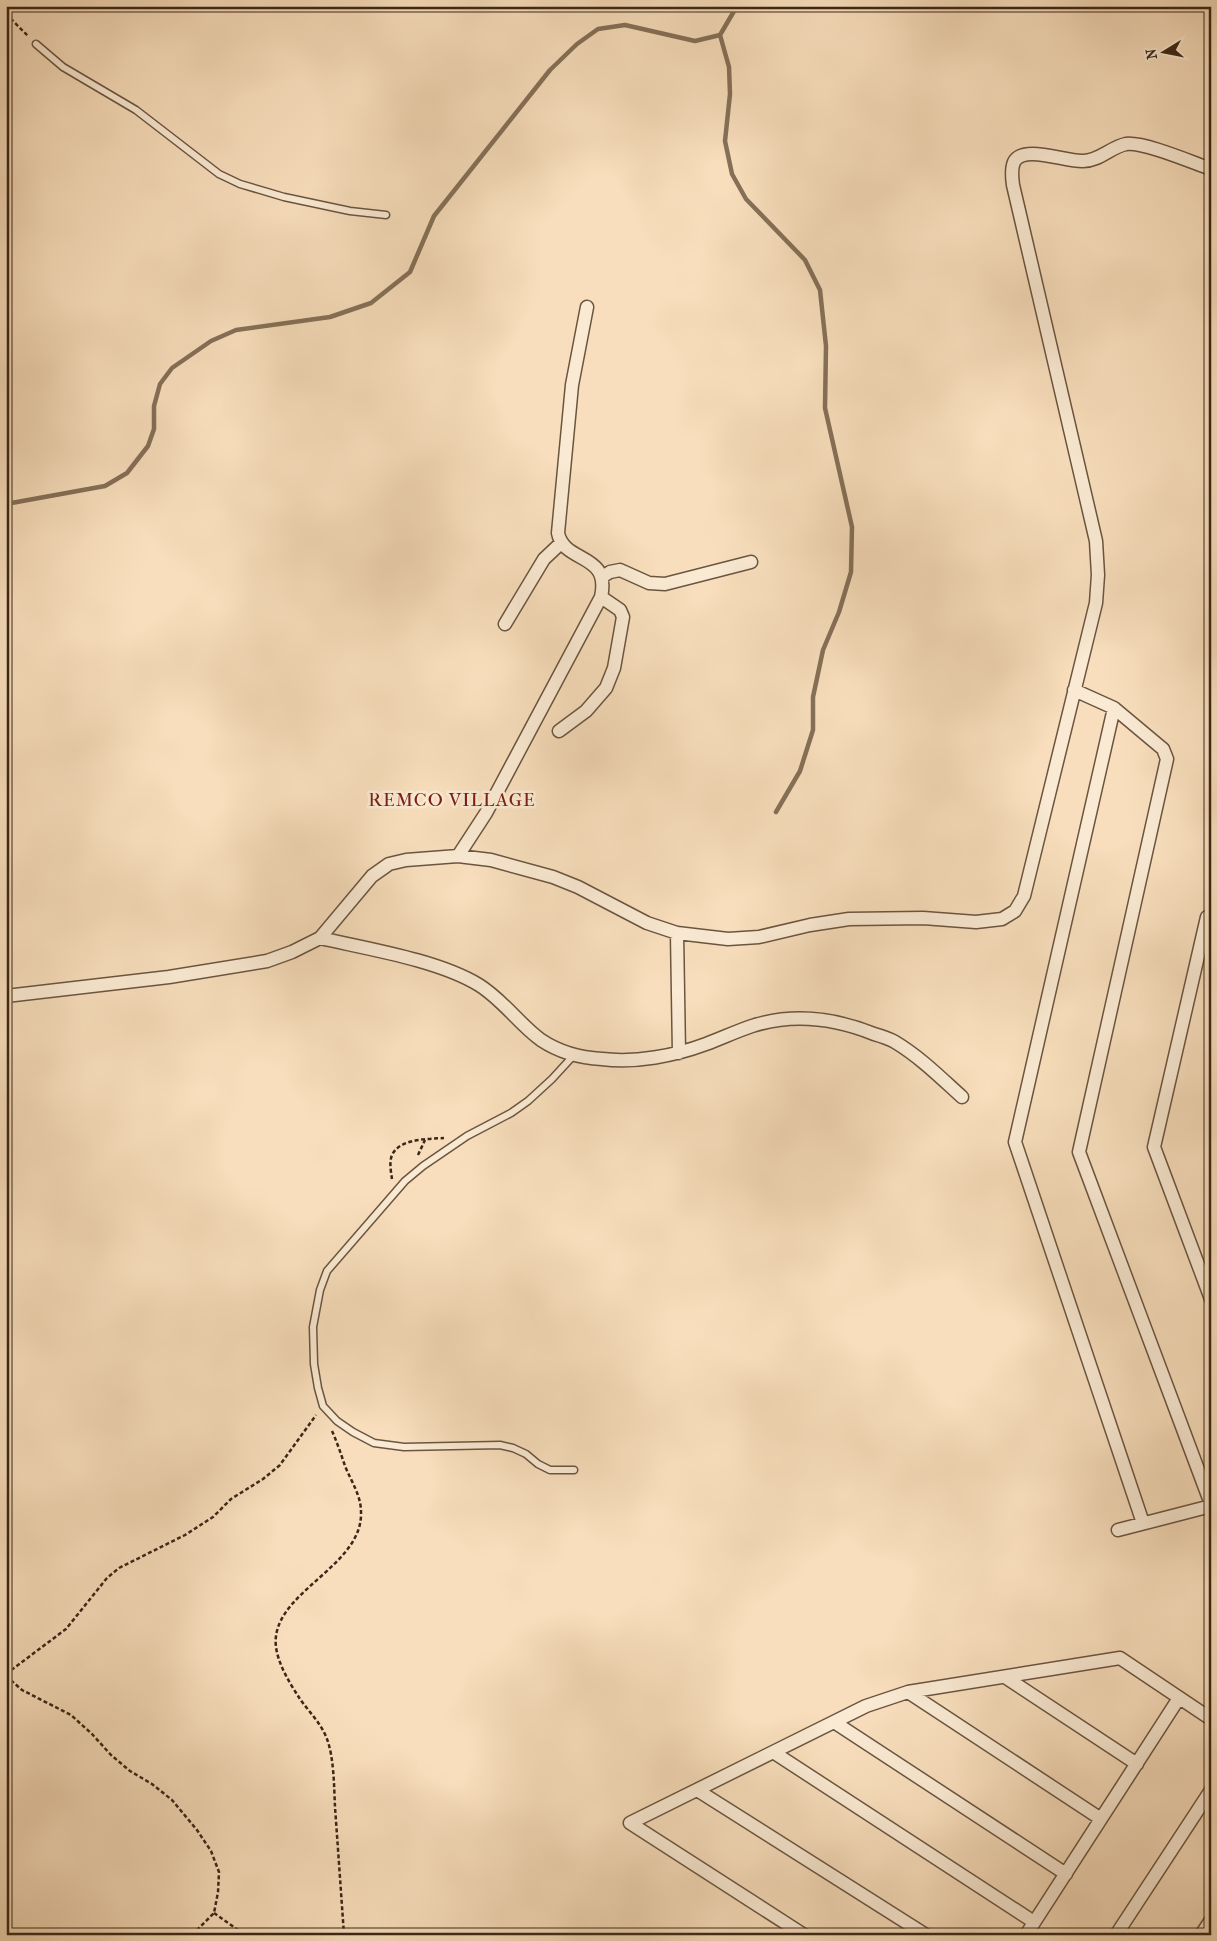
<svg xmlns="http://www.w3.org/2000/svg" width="1217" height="1941" font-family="'IM FELL French Canon',serif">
<rect width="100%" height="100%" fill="#f8debc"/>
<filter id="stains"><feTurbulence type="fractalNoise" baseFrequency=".004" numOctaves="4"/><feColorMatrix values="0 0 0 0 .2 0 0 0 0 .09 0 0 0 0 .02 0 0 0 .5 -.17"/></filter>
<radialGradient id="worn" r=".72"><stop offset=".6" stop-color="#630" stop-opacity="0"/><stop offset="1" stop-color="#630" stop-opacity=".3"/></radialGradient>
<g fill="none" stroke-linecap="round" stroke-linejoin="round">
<path stroke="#857058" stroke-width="4.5" d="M720,35L729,67L730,94L725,141L732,174L746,199L805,260L820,290L826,346L825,408L852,527L851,572L839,612L823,650L813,697V730L800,771L776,812
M6,504L105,486L127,473L148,446L154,429V406L160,384L172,368L211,341L236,330L330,317L371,303L410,272L434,216L550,70L577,44L598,29L625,25L695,41L720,35L737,6"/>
<g stroke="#6a5540" stroke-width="9">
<path id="lane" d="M36,44L63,67L136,110L219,174L240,184L284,197L350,211L386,215
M574,1055L552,1079L528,1101L511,1113L467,1136L423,1166L405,1181L327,1271L320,1290L313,1327L314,1364L318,1388L323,1406L337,1421L353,1432L374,1443L404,1447L500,1445L513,1448L526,1454L538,1464L550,1470H574"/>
</g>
<g stroke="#6a5540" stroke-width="15">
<path id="street" d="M602,577L610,572L620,570L649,583L665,584L751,562
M505,624L544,559L561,543
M1074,690L1114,708L1015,1142L1143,1523
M1114,708L1163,749L1167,759L1079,1152L1211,1504
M559,731L586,711L606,688L614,668L623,617L620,610L601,597
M458,856L486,813L601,597C611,552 564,564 558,533L572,385L587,307
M1207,917L1154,1147L1211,1299
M677,933L679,1053
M320,938C368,949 438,960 479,985C503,1000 519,1024 541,1040C559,1052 582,1058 602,1059C636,1063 674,1056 706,1044C722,1038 737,1031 752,1026C793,1013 834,1018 874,1034C881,1036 888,1038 895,1042C920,1057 941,1078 962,1097
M6,996L169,977L267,961L292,952L320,938L372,876L389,864L406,860L458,856L491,860L553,877L578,887L647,923L677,933L728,939L759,937L810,925L849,919L923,918L976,922L1002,919L1015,911L1024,896L1096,603L1098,575L1096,541L1013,185C1012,178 1011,169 1014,162C1023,144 1066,162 1083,161C1099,161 1111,147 1126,144C1145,142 1191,162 1211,169
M1118,1530L1211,1506
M1005,1677L1137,1764
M908,1692L1101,1819
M834,1722L1066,1874
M773,1752L1034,1922
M697,1790L926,1935
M630,1823L866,1706L908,1692L1120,1658L1211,1719
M630,1823L804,1935
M1026,1935L1179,1698
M1116,1935L1211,1790
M1201,1935L1211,1920"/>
</g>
<path stroke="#3a2717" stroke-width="2.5" stroke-dasharray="4 2.5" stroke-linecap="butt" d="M6,14L28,36
M418,1155L425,1140
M392,1179C391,1172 389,1162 392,1155C400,1138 429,1139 444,1138
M332,1431C337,1442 341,1454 345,1466C351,1481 361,1495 361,1512C363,1564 282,1589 276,1636C273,1657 289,1682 300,1699C309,1712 321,1723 327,1739C334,1758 334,1786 335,1807C338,1849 341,1892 344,1935
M6,1674L66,1629L107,1578L119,1568L185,1535L213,1517L231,1499L263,1479L280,1465L316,1415
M6,1676L22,1690L71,1715L92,1734L111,1755L130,1771L152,1784L172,1800L197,1830L211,1851L219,1872L218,1892L214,1913L192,1935
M214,1913L245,1935"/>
<use href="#lane" stroke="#faead3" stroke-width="6"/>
<use href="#street" stroke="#faead3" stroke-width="12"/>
</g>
<g text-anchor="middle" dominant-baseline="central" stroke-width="5" stroke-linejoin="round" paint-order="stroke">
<g font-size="19" letter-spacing="1" fill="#7a1f14" stroke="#faead3">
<text x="452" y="800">REMCO VILLAGE</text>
</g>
</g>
<rect width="1217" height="1941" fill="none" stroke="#f8debc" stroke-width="25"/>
<rect x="8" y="8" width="1202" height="1926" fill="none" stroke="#3a2717" stroke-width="2.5"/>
<rect x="12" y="12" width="1192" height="1916" fill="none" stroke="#3a2717"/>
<g transform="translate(1164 52) rotate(260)" stroke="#faead3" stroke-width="4" paint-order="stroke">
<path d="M0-4L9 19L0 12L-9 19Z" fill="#3a2717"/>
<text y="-8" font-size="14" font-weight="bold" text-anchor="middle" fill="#3a2717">N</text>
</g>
<rect width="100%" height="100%" filter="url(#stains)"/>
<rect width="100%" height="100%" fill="url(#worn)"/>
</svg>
